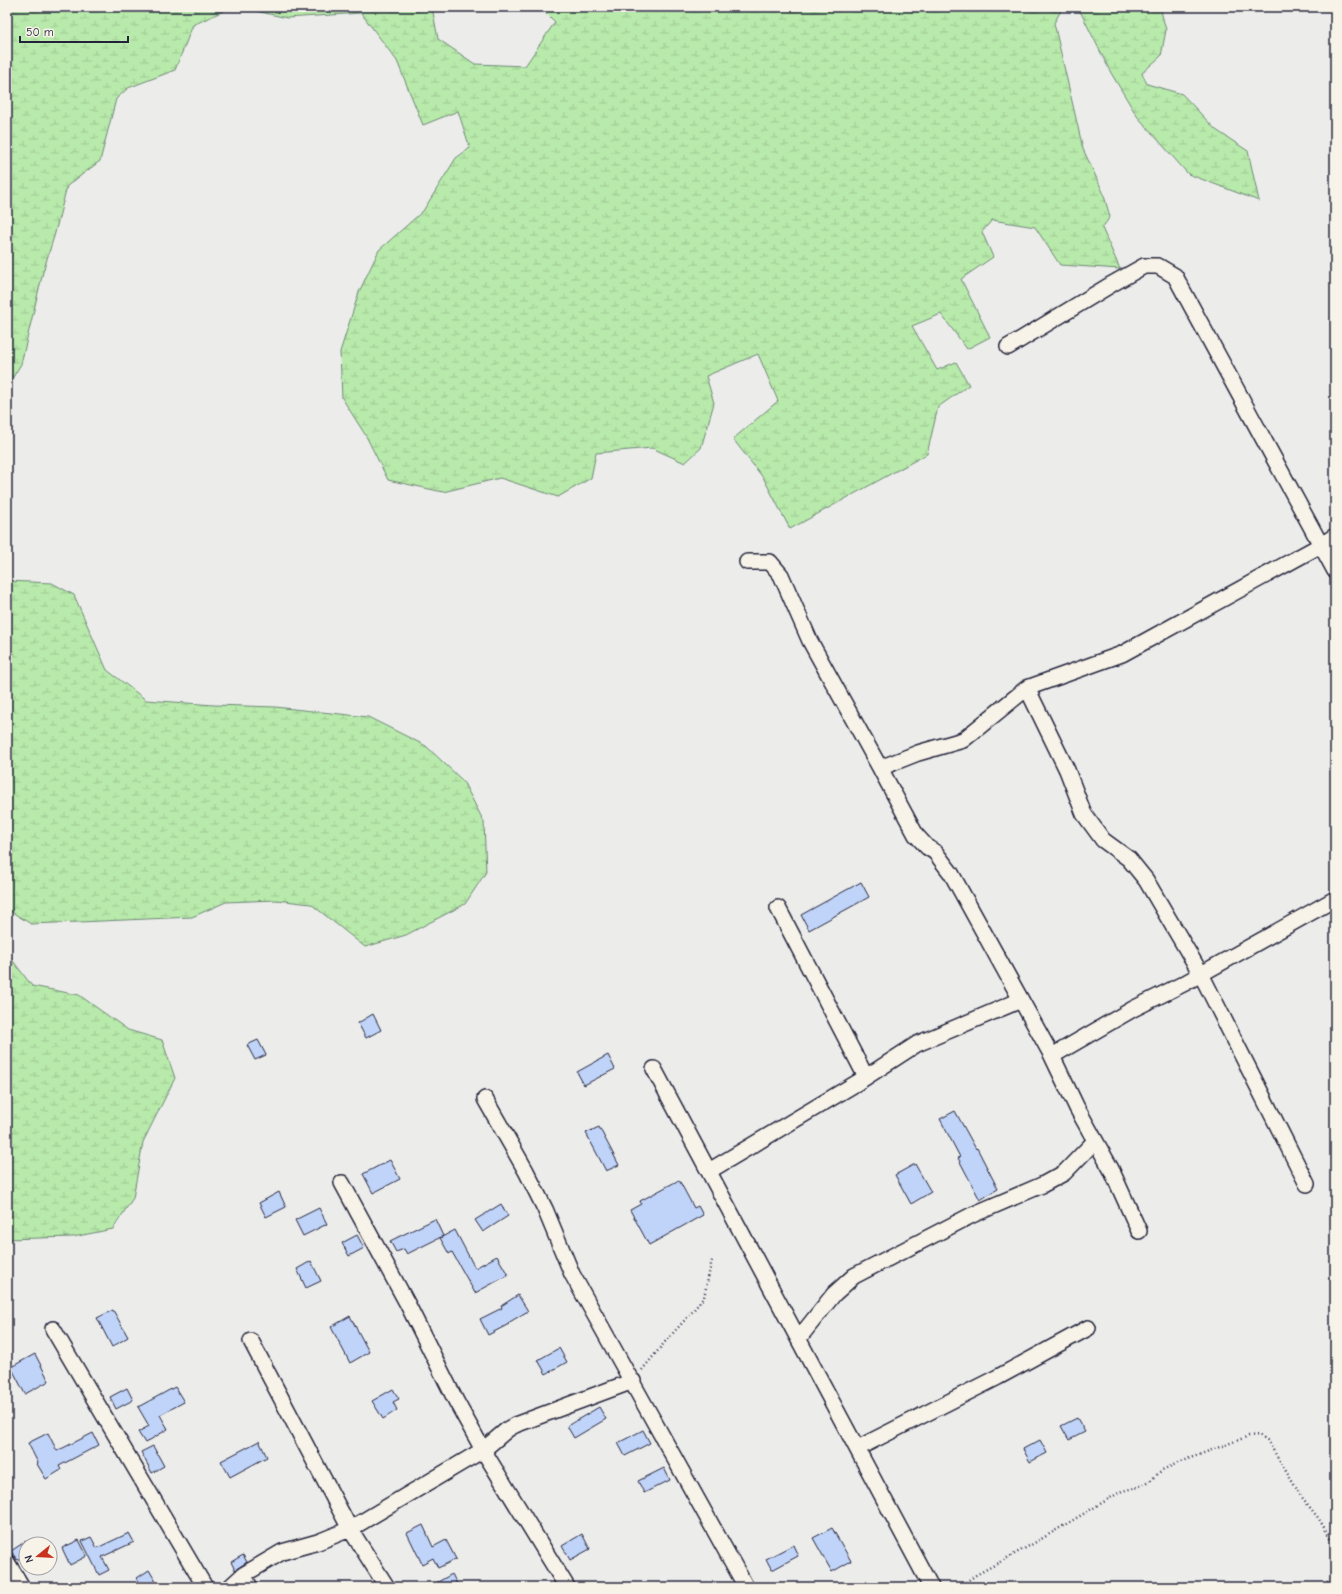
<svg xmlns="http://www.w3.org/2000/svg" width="1342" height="1594" font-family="'Comic Neue',sans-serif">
<defs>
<pattern id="wetland-marsh" width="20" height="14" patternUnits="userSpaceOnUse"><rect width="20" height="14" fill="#b8eaab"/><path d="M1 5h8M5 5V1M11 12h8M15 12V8" fill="none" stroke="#9ec894"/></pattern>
</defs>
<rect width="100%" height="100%" fill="#ecedeb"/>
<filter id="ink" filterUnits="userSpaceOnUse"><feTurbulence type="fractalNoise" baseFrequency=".025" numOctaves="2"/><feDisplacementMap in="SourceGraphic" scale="8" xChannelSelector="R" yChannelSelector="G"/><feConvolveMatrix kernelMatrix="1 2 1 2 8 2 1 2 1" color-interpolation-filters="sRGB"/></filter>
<g filter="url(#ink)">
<path fill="url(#wetland-marsh)" stroke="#6d8673" d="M7,7H232L193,25L175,70L128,88L116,99L100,161L67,186L55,233L43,272L21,364L7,387Z
M238,7H432L438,39L475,64L525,66L555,22L540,7H1063L1054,23L1083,149L1103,192L1110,217L1102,228L1120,269L1060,265L1035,227L992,220L982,232L993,257L961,279L990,337L967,349L941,314L912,326L937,370L956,362L969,385L938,407L927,454L790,529L764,479L733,439L778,401L758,354L706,376L714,403L701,448L685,463L652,448L596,453L591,478L558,497L500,478L443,492L388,480L366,436L342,398L340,352L359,292L379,250L423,211L456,158L470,148L458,111L423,125L397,61L361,13L287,18Z
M1078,7H1160L1166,30L1161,56L1142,73L1147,84L1182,94L1216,130L1248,151L1259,201L1188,174L1137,116L1111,73Z
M7,581L52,583L74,595L107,670L146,700L214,705L275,707L368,717L426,746L463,781L484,822L486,872L465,904L406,935L365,947L311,904L276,900L226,902L192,917L79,922L31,924L7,909Z
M7,953L32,986L79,995L128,1030L162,1040L175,1078L143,1142L133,1198L113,1229L73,1237L7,1239Z"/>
<path fill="#c0d4f9" stroke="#22223b" d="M861,882L869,897L809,930L801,915Z
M373,1014L381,1030L366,1038L358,1023Z
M258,1040L266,1055L255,1060L247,1045Z
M608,1055L615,1069L584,1085L577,1072Z
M955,1111L976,1149L977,1148L998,1189L980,1200L958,1158L960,1157L940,1119Z
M599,1127L619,1165L606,1171L586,1133Z
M390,1160L400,1179L373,1193L363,1174Z
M915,1164L931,1192L911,1204L895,1175Z
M679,1180L694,1208L698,1206L703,1215L649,1245L630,1210L641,1204L640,1201Z
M279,1192L286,1207L266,1217L259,1203Z
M501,1204L508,1216L483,1232L475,1220Z
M319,1208L327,1224L303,1236L295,1220Z
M435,1219L443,1236L407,1254L404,1249L396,1252L390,1241Z
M455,1230L475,1268L497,1256L508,1275L475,1293L452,1252L449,1254L440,1238Z
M357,1235L364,1248L349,1256L342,1243Z
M311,1261L321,1281L306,1288L297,1269Z
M518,1295L528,1311L508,1323L509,1324L488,1335L480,1319L502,1308L501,1306Z
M113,1310L128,1337L112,1347L97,1318Z
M350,1316L369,1352L350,1363L331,1327Z
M559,1348L567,1362L546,1374L538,1360Z
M35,1354L49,1381L25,1394L11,1367Z
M175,1387L184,1402L160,1415L168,1429L145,1443L138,1432L149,1426L138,1407Z
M127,1388L133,1400L116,1409L110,1397Z
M393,1389L399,1399L393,1402L397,1410L383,1419L372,1401Z
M599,1407L606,1419L574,1438L567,1426Z
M1077,1418L1085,1432L1069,1440L1061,1426Z
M643,1430L650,1443L625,1456L618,1443Z
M48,1433L57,1451L93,1433L99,1445L59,1466L61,1470L46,1479L37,1464L38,1463L28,1443Z
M1040,1440L1047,1453L1030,1462L1023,1449Z
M259,1441L267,1457L230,1477L221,1461Z
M153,1446L164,1466L152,1473L141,1452Z
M664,1468L670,1480L644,1493L638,1481Z
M423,1525L433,1547L446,1540L456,1559L438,1568L433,1558L422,1564L407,1533Z
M832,1528L851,1561L832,1572L813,1538Z
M129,1533L134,1542L102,1557L109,1570L99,1575L82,1541L91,1537L97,1548Z
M582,1534L590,1549L570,1560L562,1546Z
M79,1540L87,1556L70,1565L62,1548Z
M26,1541V1555L17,1560L11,1551Z
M793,1545L798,1556L772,1570L766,1559Z
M243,1555L247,1562L235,1570L231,1562Z
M149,1570L159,1587H142L137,1578Z
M452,1574L457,1584L451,1587H429Z"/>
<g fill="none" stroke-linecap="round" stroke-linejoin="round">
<g stroke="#22223b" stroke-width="18">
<path id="street" d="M1008,347L1112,284L1144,266H1158L1175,276L1335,571
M747,562H770L781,575L810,641L880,768
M1027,688L1067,770L1084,814L1103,840L1129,859L1146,880L1201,974L1307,1184
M778,908L866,1077
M1052,1056L1133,1009L1185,983L1335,899
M654,1069L931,1587
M485,1099L526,1171L545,1209L572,1274L746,1587
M709,1171L860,1081L917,1044L1021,1000
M342,1183L407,1303L456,1401L483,1450L567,1587
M1139,1231L1111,1169L1077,1108L1052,1056L951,873L935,852L927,847L916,835L880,768L918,753L963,740L1027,688L1122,654L1321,545L1335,536
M53,1329L205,1587
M799,1338L834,1294L854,1276L972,1215L1042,1185L1064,1173L1095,1141
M251,1341L350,1529L387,1587
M858,1448L998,1377L1088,1328
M7,1562L22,1587
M243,1575L282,1552L318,1542L350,1529L483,1450L508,1429L515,1425L633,1381
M230,1587L243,1575L250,1587"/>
</g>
<path stroke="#22223b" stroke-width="2.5" stroke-dasharray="1 3" stroke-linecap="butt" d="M642,1370L665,1342L692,1312L704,1297L712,1260
M959,1587L976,1575L1031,1545L1122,1491L1138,1487L1150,1481L1162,1470L1185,1460L1249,1436L1259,1435L1267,1440L1301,1496L1319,1519L1335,1546
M1321,1587L1335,1576"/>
<use href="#street" stroke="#f7f3e8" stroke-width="15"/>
</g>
</g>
<rect width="1342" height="1594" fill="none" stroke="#f7f3e8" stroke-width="24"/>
<rect x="12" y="12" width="1318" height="1570" fill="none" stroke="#22223b" stroke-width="1.5" filter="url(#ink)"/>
<g transform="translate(38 1556) rotate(252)"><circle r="19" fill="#f7f3e8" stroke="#a29fa3"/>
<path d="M0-3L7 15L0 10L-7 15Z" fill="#c8321e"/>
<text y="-6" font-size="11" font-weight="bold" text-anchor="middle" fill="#22223b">N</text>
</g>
<path d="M20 36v6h108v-6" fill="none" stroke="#22223b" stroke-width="2"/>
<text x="26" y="36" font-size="12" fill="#22223b" stroke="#f7f3e8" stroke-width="3" paint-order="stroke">50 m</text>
</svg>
